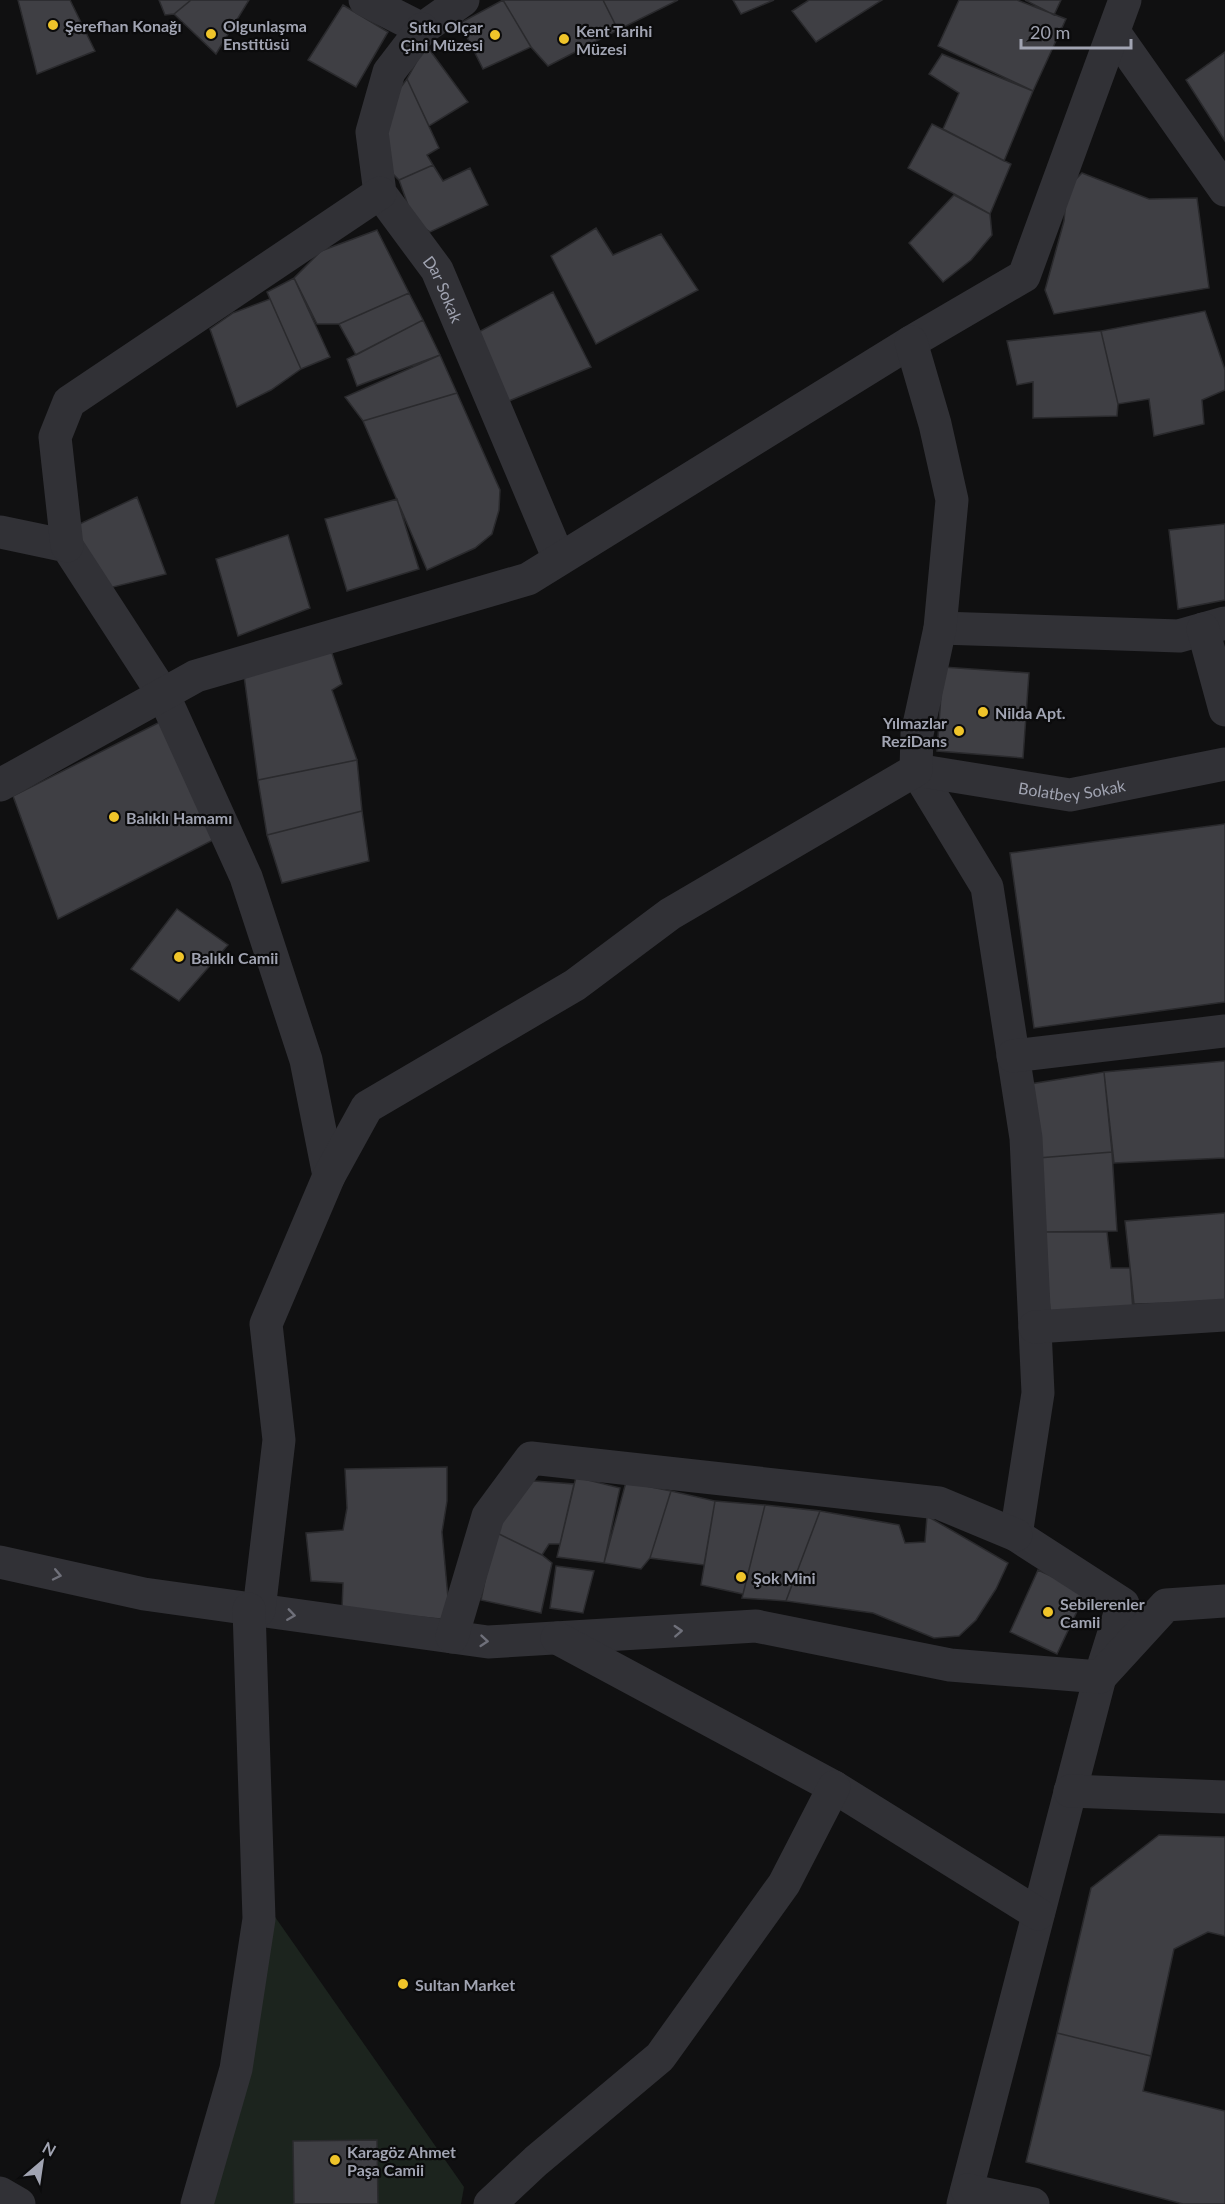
<svg xmlns="http://www.w3.org/2000/svg" width="1225" height="2204" font-family="Lato,sans-serif">
<rect width="100%" height="100%" fill="#101011"/>
<path fill="#1c241e" d="M273,1914L464,2187L461,2204H210Z"/>
<path fill="#3f3f44" stroke="#2a2a2d" stroke-width="1.5" d="M18,0H70L95,51L37,74Z
M159,0H191L174,14L165,15Z
M191,0H249L216,54L174,14Z
M503,0L531,47L483,69L460,23Z
M503,0H603L618,30L548,66L531,47Z
M603,0H678L618,30Z
M733,0H774L741,14Z
M809,0H882L816,42L792,11Z
M959,0H1017L1066,19L1033,91L938,46Z
M1025,0H1061L1054,15Z
M343,5L388,32L356,87L308,60Z
M426,45L468,102L429,126L407,79Z
M1225,52V141L1186,80Z
M942,54L1033,91L1004,161L943,129L959,93L929,74Z
M407,79L439,148L427,155L433,165L399,180L393,174L383,139L388,104Z
M932,124L1011,164L990,214L908,168Z
M433,165L443,181L470,168L488,205L430,232L414,222L399,180Z
M1082,173L1149,199L1197,198L1209,288L1054,314L1045,290L1064,221L1067,188Z
M954,195L990,214L992,235L971,260L943,282L909,243Z
M596,228L613,255L661,234L698,290L596,344L551,256Z
M377,230L409,293L339,324H317L294,278L321,251Z
M294,278L330,357L301,369L267,292Z
M553,292L591,367L504,403L473,335Z
M409,293L423,320L356,355L339,324Z
M270,299L301,369L271,390L237,407L210,329L233,313Z
M1205,311L1225,370V390L1202,400L1204,424L1154,436L1149,399L1118,404L1101,331Z
M423,320L440,355L357,386L347,359Z
M1101,331L1118,404L1117,416L1033,418V382L1017,385L1007,341Z
M440,355L457,393L363,421L345,397Z
M457,393L500,490L499,510L492,534L475,548L427,570L363,421Z
M137,497L166,574L105,589L71,528Z
M397,499L419,569L347,591L325,519Z
M1225,524V600L1178,609L1169,530Z
M288,535L310,608L238,636L216,559Z
M330,647L342,684L332,690L357,760L258,780L243,668Z
M943,667L1029,673L1023,758L937,751Z
M162,721L217,838L58,919L13,796Z
M357,760L362,811L267,835L258,780Z
M362,811L369,861L282,883L267,835Z
M1225,824V1002L1034,1028L1010,853Z
M177,909L228,945L179,1001L131,969Z
M1225,1061V1158L1114,1163L1104,1072Z
M1104,1072L1112,1152L1038,1158L1030,1084Z
M1112,1152L1117,1231L1043,1232L1038,1158Z
M1225,1213V1302L1134,1304L1125,1221Z
M1043,1232H1107L1111,1268H1130L1133,1311H1050Z
M447,1467V1501L442,1532L450,1620L342,1609L343,1583L311,1581L306,1533L343,1530L347,1508L345,1469Z
M576,1477L620,1488L604,1563L557,1557Z
M521,1480L574,1484L560,1544H549L542,1555L495,1532Z
M626,1482L671,1491L650,1558L641,1569L604,1563Z
M671,1491L715,1501L704,1565L650,1558Z
M715,1501L765,1505L743,1594L701,1585Z
M765,1505L820,1511L786,1601L742,1598Z
M820,1511L899,1525L905,1543L925,1542L927,1516L1008,1563L996,1589L976,1620L959,1636L934,1638L873,1613L786,1601Z
M495,1532L542,1555L552,1563L541,1613L481,1600Z
M556,1566L594,1571L583,1613L550,1608Z
M1038,1570L1086,1592L1057,1654L1010,1632Z
M1159,1835L1225,1837V1936L1208,1932L1174,1949L1151,2056L1057,2033L1091,1888Z
M1057,2033L1151,2056L1143,2091L1225,2111V2204H1183L1026,2162Z
M377,2140L378,2204H294L293,2141Z"/>
<g fill="none" stroke-linecap="round" stroke-linejoin="round">
<g stroke="#313136" stroke-width="33">
<path d="M365,0L422,29L463,0"/>
<path id="s1" d="M422,29L389,72L372,132L380,193L437,270L559,559"/>
<path d="M1114,32L1225,190"/>
<path d="M0,532L67,546L163,694L246,877L306,1060L329,1176"/>
<path d="M67,546L55,437L69,402L380,193"/>
<path d="M940,628L1179,636L1225,623"/>
<path d="M1203,629L1225,710"/>
<path d="M916,770L987,887L1026,1138L1038,1393L1016,1535L1123,1604L1100,1677L963,2204"/>
<path id="s2" d="M916,770L1070,795L1225,764"/>
<path d="M0,785L196,676L528,579L911,342L1024,276L1125,0"/>
<path d="M1013,1056L1225,1031"/>
<path d="M1035,1327L1225,1315"/>
<path d="M0,1562L144,1594L488,1642L756,1626L950,1665L1100,1677L1166,1605L1225,1601"/>
<path d="M259,1610L279,1440L266,1324L329,1176L367,1107L575,985L670,914L916,770L917,734L940,628L952,500L935,424L911,342"/>
<path d="M452,1637L488,1516L531,1458L939,1503L1016,1535"/>
<path d="M557,1638L834,1787L1038,1914"/>
<path d="M1070,1791L1225,1797"/>
<path d="M967,2190L1033,2204"/>
<path d="M0,2193L19,2204"/>
<path d="M197,2204L236,2069L259,1919L249,1609"/>
<path d="M490,2204L536,2161L660,2057L784,1884L834,1787"/>
</g>
</g>
<defs><path id="oneway-chevron" d="M-2-3.5L2.5 0L-2 3.5" fill="none" stroke-width="1.6" stroke-linecap="round" stroke-linejoin="round" transform="scale(1.5)"/></defs>
<g stroke="#6f707a">
<use href="#oneway-chevron" transform="translate(57 1575) rotate(12)"/>
<use href="#oneway-chevron" transform="translate(291 1615) rotate(8)"/>
<use href="#oneway-chevron" transform="translate(678 1631) rotate(-3)"/>
<use href="#oneway-chevron" transform="translate(484 1641) rotate(5)"/>
</g>
<g fill="#efc42a" stroke="#0b0b0c" stroke-width="2">
<circle cx="53" cy="25" r="6"/>
<circle cx="211" cy="34" r="6"/>
<circle cx="495" cy="35" r="6"/>
<circle cx="564" cy="39" r="6"/>
<circle cx="983" cy="712" r="6"/>
<circle cx="959" cy="731" r="6"/>
<circle cx="114" cy="817" r="6"/>
<circle cx="179" cy="957" r="6"/>
<circle cx="741" cy="1577" r="6"/>
<circle cx="1048" cy="1612" r="6"/>
<circle cx="403" cy="1984" r="6"/>
<circle cx="335" cy="2160" r="6"/>
</g>
<g text-anchor="middle" dominant-baseline="central" stroke-width="4.5" stroke-linejoin="round" paint-order="stroke">
<g font-size="16" font-weight="bold" fill="#a1a4b2" stroke="#0b0b0c" text-anchor="start">
<text x="65" y="25">Şerefhan Konağı</text>
<text x="223" y="25">Olgunlaşma<tspan x="223" dy="18">Enstitüsü</tspan></text>
<text x="483" y="26" text-anchor="end">Sıtkı Olçar<tspan x="483" dy="18">Çini Müzesi</tspan></text>
<text x="576" y="30">Kent Tarihi<tspan x="576" dy="18">Müzesi</tspan></text>
<text x="995" y="712">Nilda Apt.</text>
<text x="947" y="722" text-anchor="end">Yılmazlar<tspan x="947" dy="18">ReziDans</tspan></text>
<text x="126" y="817">Balıklı Hamamı</text>
<text x="191" y="957">Balıklı Camii</text>
<text x="753" y="1577">Şok Mini</text>
<text x="1060" y="1603">Sebilerenler<tspan x="1060" dy="18">Camii</tspan></text>
<text x="415" y="1984">Sultan Market</text>
<text x="347" y="2151">Karagöz Ahmet<tspan x="347" dy="18">Paşa Camii</tspan></text>
</g>
<g font-size="16" fill="#a1a4b2" stroke="#0b0b0c">
<text stroke="none"><textPath href="#s1" startOffset="294">Dar Sokak</textPath></text>
<text stroke="none"><textPath href="#s2" startOffset="158">Bolatbey Sokak</textPath></text>
</g>
</g>
<g transform="translate(42 2162) rotate(29)" stroke="#0b0b0c" stroke-width="4.5" paint-order="stroke">
<path d="M0-4.5L10 22L0 15L-10 22Z" fill="#a1a4b2"/>
<text y="-9" font-size="16" font-weight="bold" text-anchor="middle" fill="#a1a4b2">N</text>
</g>
<path d="M1021 39v9h110v-9" fill="none" stroke="#a1a4b2" stroke-width="3"/>
<text x="1030" y="39" font-size="18" fill="#a1a4b2" stroke="#0b0b0c" stroke-width="4.5" paint-order="stroke">20 m</text>
</svg>
